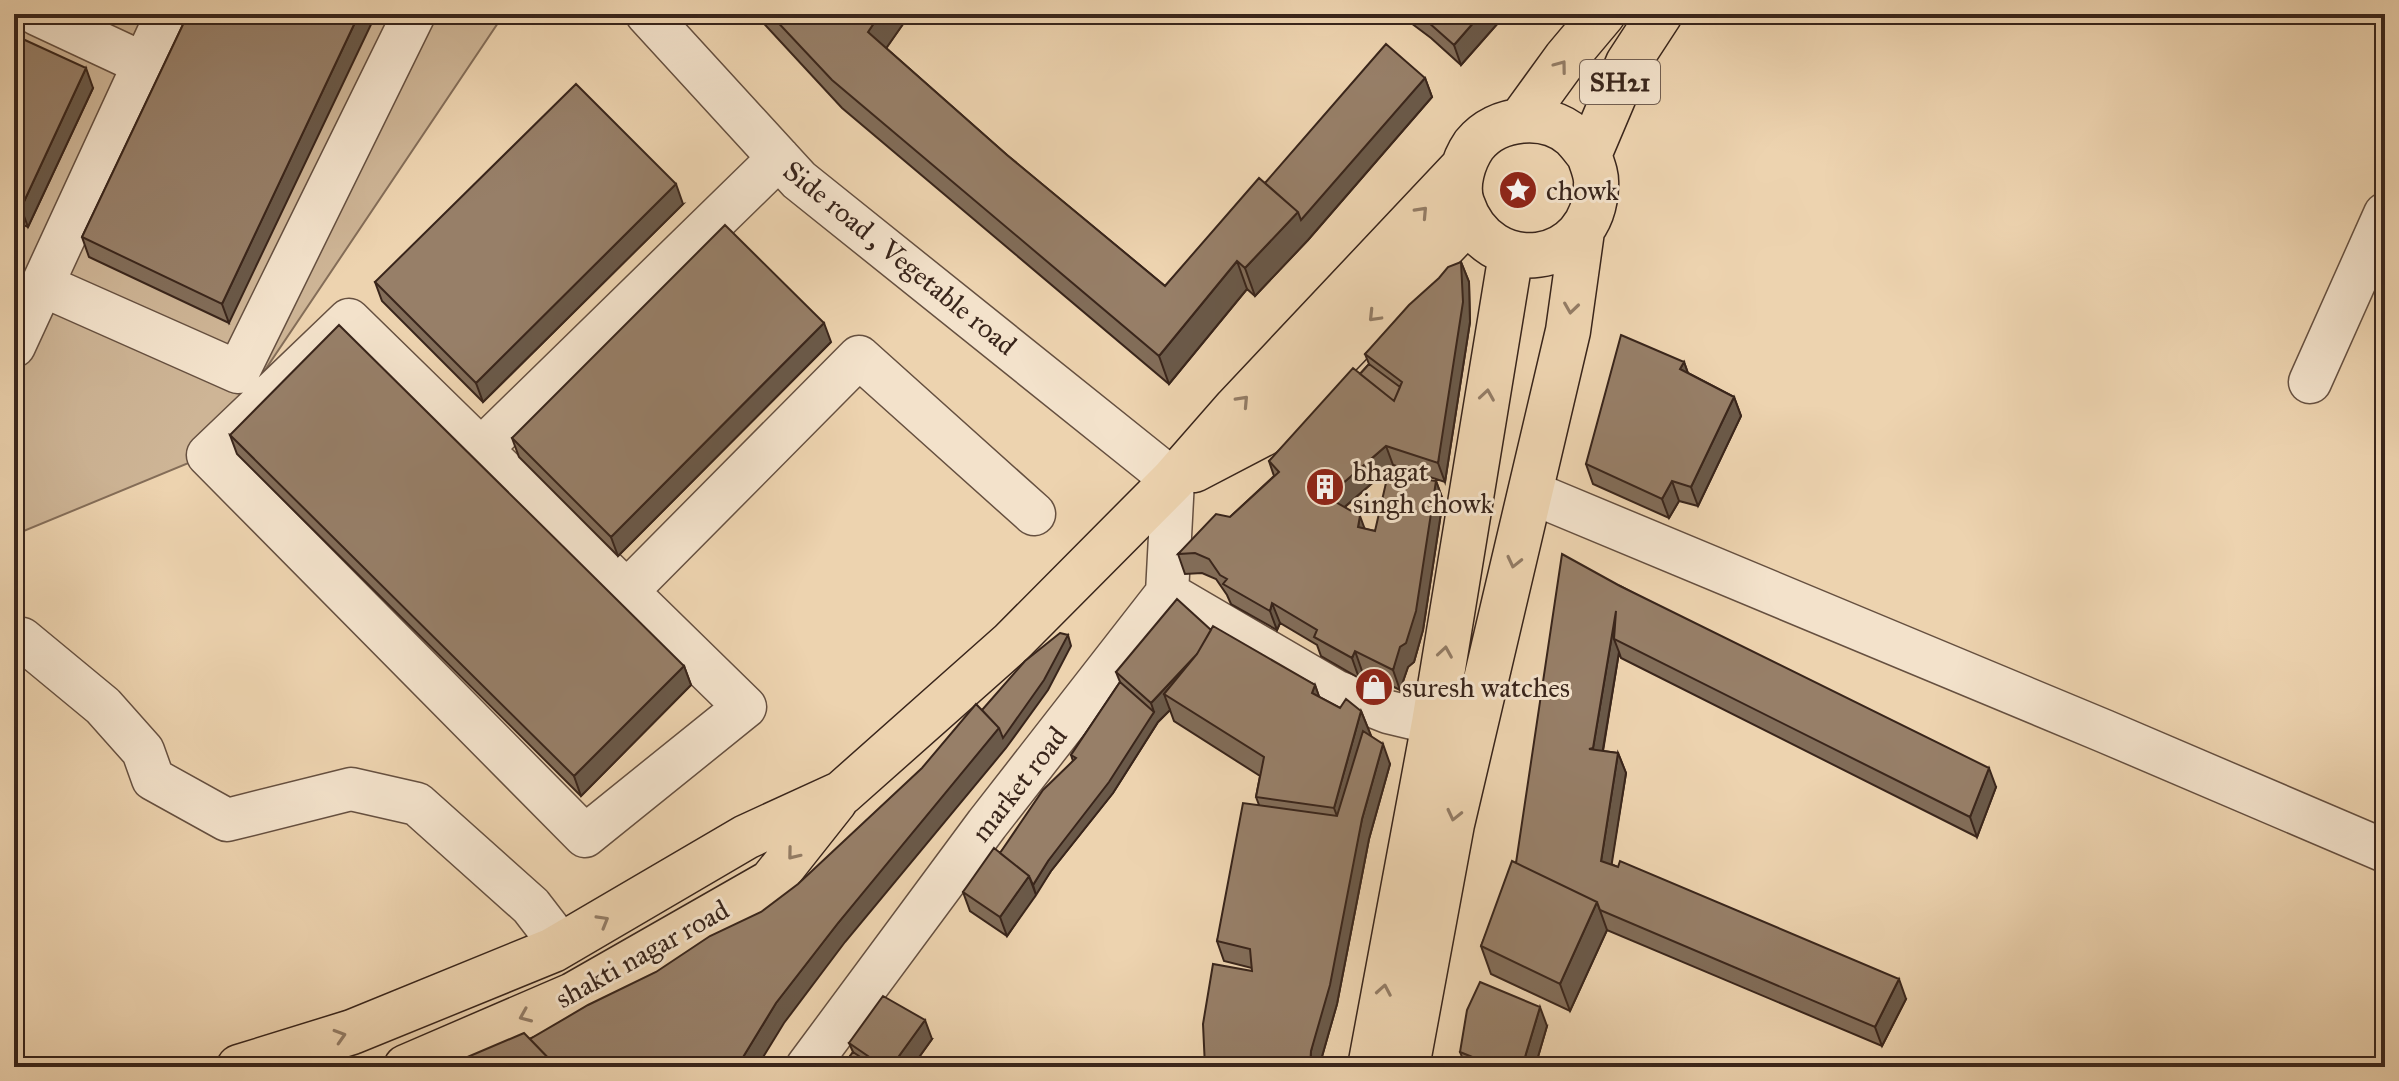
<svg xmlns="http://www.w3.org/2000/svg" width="2399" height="1081" font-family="'IM FELL Great Primer',serif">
<rect width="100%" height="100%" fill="#edd3af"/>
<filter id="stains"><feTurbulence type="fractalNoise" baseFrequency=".0025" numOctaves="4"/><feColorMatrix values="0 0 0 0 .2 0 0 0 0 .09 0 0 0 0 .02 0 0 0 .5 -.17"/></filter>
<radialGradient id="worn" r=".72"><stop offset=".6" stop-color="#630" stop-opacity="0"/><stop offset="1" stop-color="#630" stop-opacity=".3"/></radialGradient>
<path fill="#ceb596" stroke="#846d58" stroke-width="2" d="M14,14H504L208,455L14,535Z"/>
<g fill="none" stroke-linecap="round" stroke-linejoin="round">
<g stroke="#665040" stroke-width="45">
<path id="minor" d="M37,14L144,64
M647,14L799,180L1173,480L1167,593L987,824L807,1067
M42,285L238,372L414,14
M349,320L745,707L585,836L208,455Z
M14,346L167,14
M2310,382L2385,214
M481,449L779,158
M1530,492L2104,731L2385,851
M627,591L859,357L1034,514
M1167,593L1335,691L1388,712L1434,723
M14,646L22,639L103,706L143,751L153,779L227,820L351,789L417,804L531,906L561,945"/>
</g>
<g stroke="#39251b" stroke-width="47">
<path id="major" d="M1521,120L1566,58L1603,14
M1589,155C1584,149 1579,142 1573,136C1546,112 1497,116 1474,145C1463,161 1456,185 1462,203C1488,282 1595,268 1596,185C1597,175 1592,164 1589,155L1628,63L1660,14
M1194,470L1263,434L1468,221
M239,1067L352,1032L553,950L746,837L842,793L1011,643L1173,480L1236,408L1462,168
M406,1067L573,995L771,882L835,801
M1370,1067L1434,723L1511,254
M1407,1067L1452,824L1568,331L1582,231"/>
</g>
<use href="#minor" stroke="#f3e2cb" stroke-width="42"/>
<use href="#major" stroke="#edd3af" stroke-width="44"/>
</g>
<path fill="#826d59" stroke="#39251b" stroke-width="2" d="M188,14L229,323L89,257L82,237Z
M755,14H910L886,48L1007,155L1165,286L1265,183L1425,78L1432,97L1308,240L1255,296L1247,289L1169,384L842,108Z
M1399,14H1506L1461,65L1431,38Z
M14,35L93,88L28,227L14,221Z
M683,204L483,402L382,301L375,282Z
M1461,262L1469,282L1470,322L1445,482L1393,465L1345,507L1365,529L1375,531L1436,481L1443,500L1423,630L1414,662L1408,667L1400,690L1362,671L1359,678L1321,656L1317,645L1280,623L1277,630L1231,604L1227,595L1216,579L1202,573L1185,574L1178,554L1230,517L1274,476L1269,461L1360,374L1369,364L1365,354Z
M831,342L618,556L519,457L512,438Z
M1684,362L1688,373L1734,397L1741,416L1698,506L1679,501L1669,518L1593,484L1586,464Z
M230,435L684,666L691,685L581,796L237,454Z
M1620,586L1996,787L1977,837L1621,658L1619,652L1603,751L1618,753L1626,773L1611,864L1906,999L1882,1046L1607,930L1570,1011L1491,974L1481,946L1516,863Z
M1211,630L1315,685L1319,697L1340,708L1361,711L1371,736L1390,764L1369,839L1337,1004L1319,1067H1205L1252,971V968L1224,961L1217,941L1259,805L1256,797L1260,776L1174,721L1170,710L1158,722L1113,793L1051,871L1007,936L970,911L963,892L1000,853L1073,761L1071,755L1120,682L1116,672Z
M1547,1026L1535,1067H1463L1464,1062L1460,1052Z
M932,1039L912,1067H842L853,1052L849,1043Z"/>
<path fill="#6a5949" stroke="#39251b" stroke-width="2" d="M359,14H376L229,323L222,304Z
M880,14H910L878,60L868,32Z
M1481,14H1506L1461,65L1454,45Z
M86,68L93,88L28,227L21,208Z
M1425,78L1432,97L1308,240L1255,296L1245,268Z
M676,184L683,204L483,402L476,383Z
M1237,261L1247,289L1169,384L1159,356Z
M1461,262L1469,282L1470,322L1445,482L1438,463Z
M824,323L831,342L618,556L611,537Z
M1684,362L1691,382L1680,369Z
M1734,397L1741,416L1698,506L1691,487Z
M1386,446L1393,465L1334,516L1327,497Z
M1436,481L1443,500L1423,630L1414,662L1408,667L1400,690L1393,670Z
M1672,481L1679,501L1669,518L1662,499Z
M1360,516L1367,535L1358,527Z
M1272,603L1280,623L1277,630L1270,611Z
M1616,611L1614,639L1619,652L1600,767L1593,748Z
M1216,634L1164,694L1170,710L1158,722L1113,793L1051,871L1036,895L1033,885L1048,861L1154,712L1151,703Z
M1068,635L1071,646L1048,690L1006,748L845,942L784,1023L757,1067H737L776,1003L838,923Z
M1355,651L1362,671L1359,678L1352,658Z
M684,666L691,685L581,796L574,776Z
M1315,685L1325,713L1312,693Z
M1361,711L1372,738L1344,835L1334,808Z
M1383,744L1390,764L1369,839L1337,1004L1319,1067H1310L1311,1051L1362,819Z
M1618,753L1626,773L1609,881L1601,861Z
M1989,768L1996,787L1977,837L1970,817Z
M1029,876L1036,895L1007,936L1000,917Z
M1597,902L1607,930L1570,1011L1560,984Z
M1899,979L1906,999L1882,1046L1875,1027Z
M1540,1007L1547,1026L1535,1067H1522Z
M925,1020L932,1039L912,1067H891Z"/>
<path fill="#977f68" stroke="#39251b" stroke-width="2" d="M188,14H359L222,304L82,237Z
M770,14H880L868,32L1007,155L1165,286L1259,178L1298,212L1245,268L1237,261L1159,356L832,80Z
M1419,14H1481L1454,45Z
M14,35L86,68L21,208L14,205Z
M1386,44L1425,78L1301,220L1298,212L1265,183Z
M576,84L676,184L476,383L375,282Z
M725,225L824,323L611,537L512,438Z
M1461,262L1463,302L1438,463L1386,446L1327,497L1360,516L1358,527L1375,531L1388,474L1436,481L1416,611L1406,643L1400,647L1393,670L1355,651L1352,658L1314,637L1317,630L1272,603L1270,611L1223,584L1227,579L1220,575L1209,559L1195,553L1178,554L1216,514L1230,517L1279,472L1269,461L1353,368L1394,401L1402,382L1365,354L1409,305L1439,278L1448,267Z
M339,325L684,666L574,776L230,435Z
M1621,335L1684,362L1680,369L1734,397L1691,487L1672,481L1662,499L1586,464Z
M1369,364L1400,387L1394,401L1360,374Z
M1562,554L1620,586L1989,768L1970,817L1614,639L1616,611L1593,748L1589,749L1618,753L1601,861L1618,867L1620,861L1899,979L1875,1027L1600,910L1597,902L1516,863Z
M1177,599L1211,630L1197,654L1151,703L1116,672Z
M1213,626L1315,685L1312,693L1340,708L1346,699L1361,711L1334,808L1256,797L1264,757L1164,694L1197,654Z
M1060,633L1068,635L1044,680L1003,738L999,728L982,710L1025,661Z
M1120,682L1154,712L1109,782L1048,861L1033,885L1029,876L1000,853L1043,790L1076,758L1071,755Z
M976,704L999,728L838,923L776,1003L737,1067H557L530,1039L588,1005L656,972L710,936L761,912L798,884L922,768Z
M1363,731L1383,744L1362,819L1330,985L1311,1051L1310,1067H1205L1203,1024L1213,964L1252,971L1250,949L1217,941L1243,803L1337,816Z
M994,848L1029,876L1000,917L963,892Z
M1512,861L1597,902L1560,984L1481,946Z
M1480,982L1540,1007L1522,1067H1497L1460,1052L1467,1010Z
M883,996L925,1020L891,1067H884L849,1043Z
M524,1033L557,1067H444Z
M853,1052L875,1067H842Z
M1464,1062L1477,1067H1463Z"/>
<defs><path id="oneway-chevron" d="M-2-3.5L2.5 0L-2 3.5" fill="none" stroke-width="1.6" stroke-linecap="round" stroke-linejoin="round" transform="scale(2)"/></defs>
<g stroke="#937c65">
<use href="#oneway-chevron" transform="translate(1561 66) rotate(-53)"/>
<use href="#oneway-chevron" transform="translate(1422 212) rotate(-47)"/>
<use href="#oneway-chevron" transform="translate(1571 308) rotate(98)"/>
<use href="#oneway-chevron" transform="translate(1374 316) rotate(134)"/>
<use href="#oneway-chevron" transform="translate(1487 395) rotate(-81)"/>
<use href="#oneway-chevron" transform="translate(1243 401) rotate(-47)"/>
<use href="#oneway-chevron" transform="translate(1514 562) rotate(103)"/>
<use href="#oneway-chevron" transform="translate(1445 652) rotate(-81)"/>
<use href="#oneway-chevron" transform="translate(1454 815) rotate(103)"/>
<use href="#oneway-chevron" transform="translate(793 854) rotate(129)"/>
<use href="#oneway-chevron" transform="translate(603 921) rotate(-30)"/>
<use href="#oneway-chevron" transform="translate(1384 990) rotate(-80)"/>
<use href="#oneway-chevron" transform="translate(525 1016) rotate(157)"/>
<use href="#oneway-chevron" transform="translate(340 1036) rotate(-17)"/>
</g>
<defs>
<g id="sight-disc" transform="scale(2)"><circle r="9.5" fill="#8f2418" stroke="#f3e2cb"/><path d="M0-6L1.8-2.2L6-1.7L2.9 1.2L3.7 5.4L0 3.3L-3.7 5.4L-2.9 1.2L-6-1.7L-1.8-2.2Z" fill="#fff"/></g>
<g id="building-disc" transform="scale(2)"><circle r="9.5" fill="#8f2418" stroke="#f3e2cb"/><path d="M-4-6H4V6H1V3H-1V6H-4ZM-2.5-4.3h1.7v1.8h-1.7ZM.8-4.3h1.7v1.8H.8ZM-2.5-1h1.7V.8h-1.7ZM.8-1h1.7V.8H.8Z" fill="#fff"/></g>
<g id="shop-disc" transform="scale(2)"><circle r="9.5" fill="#8f2418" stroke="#f3e2cb"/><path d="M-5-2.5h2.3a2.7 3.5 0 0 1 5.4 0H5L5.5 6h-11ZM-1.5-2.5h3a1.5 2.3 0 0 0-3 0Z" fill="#fff"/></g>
</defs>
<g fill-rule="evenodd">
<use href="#sight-disc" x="1518" y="190"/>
<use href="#building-disc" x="1325" y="487"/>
<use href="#shop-disc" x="1374" y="687"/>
</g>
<g text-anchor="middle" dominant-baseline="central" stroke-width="6" stroke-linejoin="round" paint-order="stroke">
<rect fill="#f3e2cb" stroke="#715e50" stroke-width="2" x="1580" y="60" width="80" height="44" rx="6"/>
<g font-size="26" font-weight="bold" fill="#39251b">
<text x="1620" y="82">SH21</text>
</g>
<g font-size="28" fill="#39251b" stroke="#f3e2cb" text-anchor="start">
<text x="1546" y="190">chowk</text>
<text x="1353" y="471">bhagat<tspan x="1353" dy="32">singh chowk</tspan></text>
<text x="1402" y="687">suresh watches</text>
</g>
<g font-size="28" fill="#39251b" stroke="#f3e2cb">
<text transform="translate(900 258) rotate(39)">Side road , Vegetable road</text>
<text transform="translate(1019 784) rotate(-52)">market road</text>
<text transform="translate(642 954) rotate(-29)">shakti nagar road</text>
</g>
</g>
<rect width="2399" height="1081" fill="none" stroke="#edd3af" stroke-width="48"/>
<rect x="16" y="16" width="2367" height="1049" fill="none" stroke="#39251b" stroke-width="4"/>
<rect x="24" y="24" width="2351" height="1033" fill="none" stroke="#39251b" stroke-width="2"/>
<rect width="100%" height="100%" filter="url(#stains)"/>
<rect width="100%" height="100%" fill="url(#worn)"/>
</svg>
